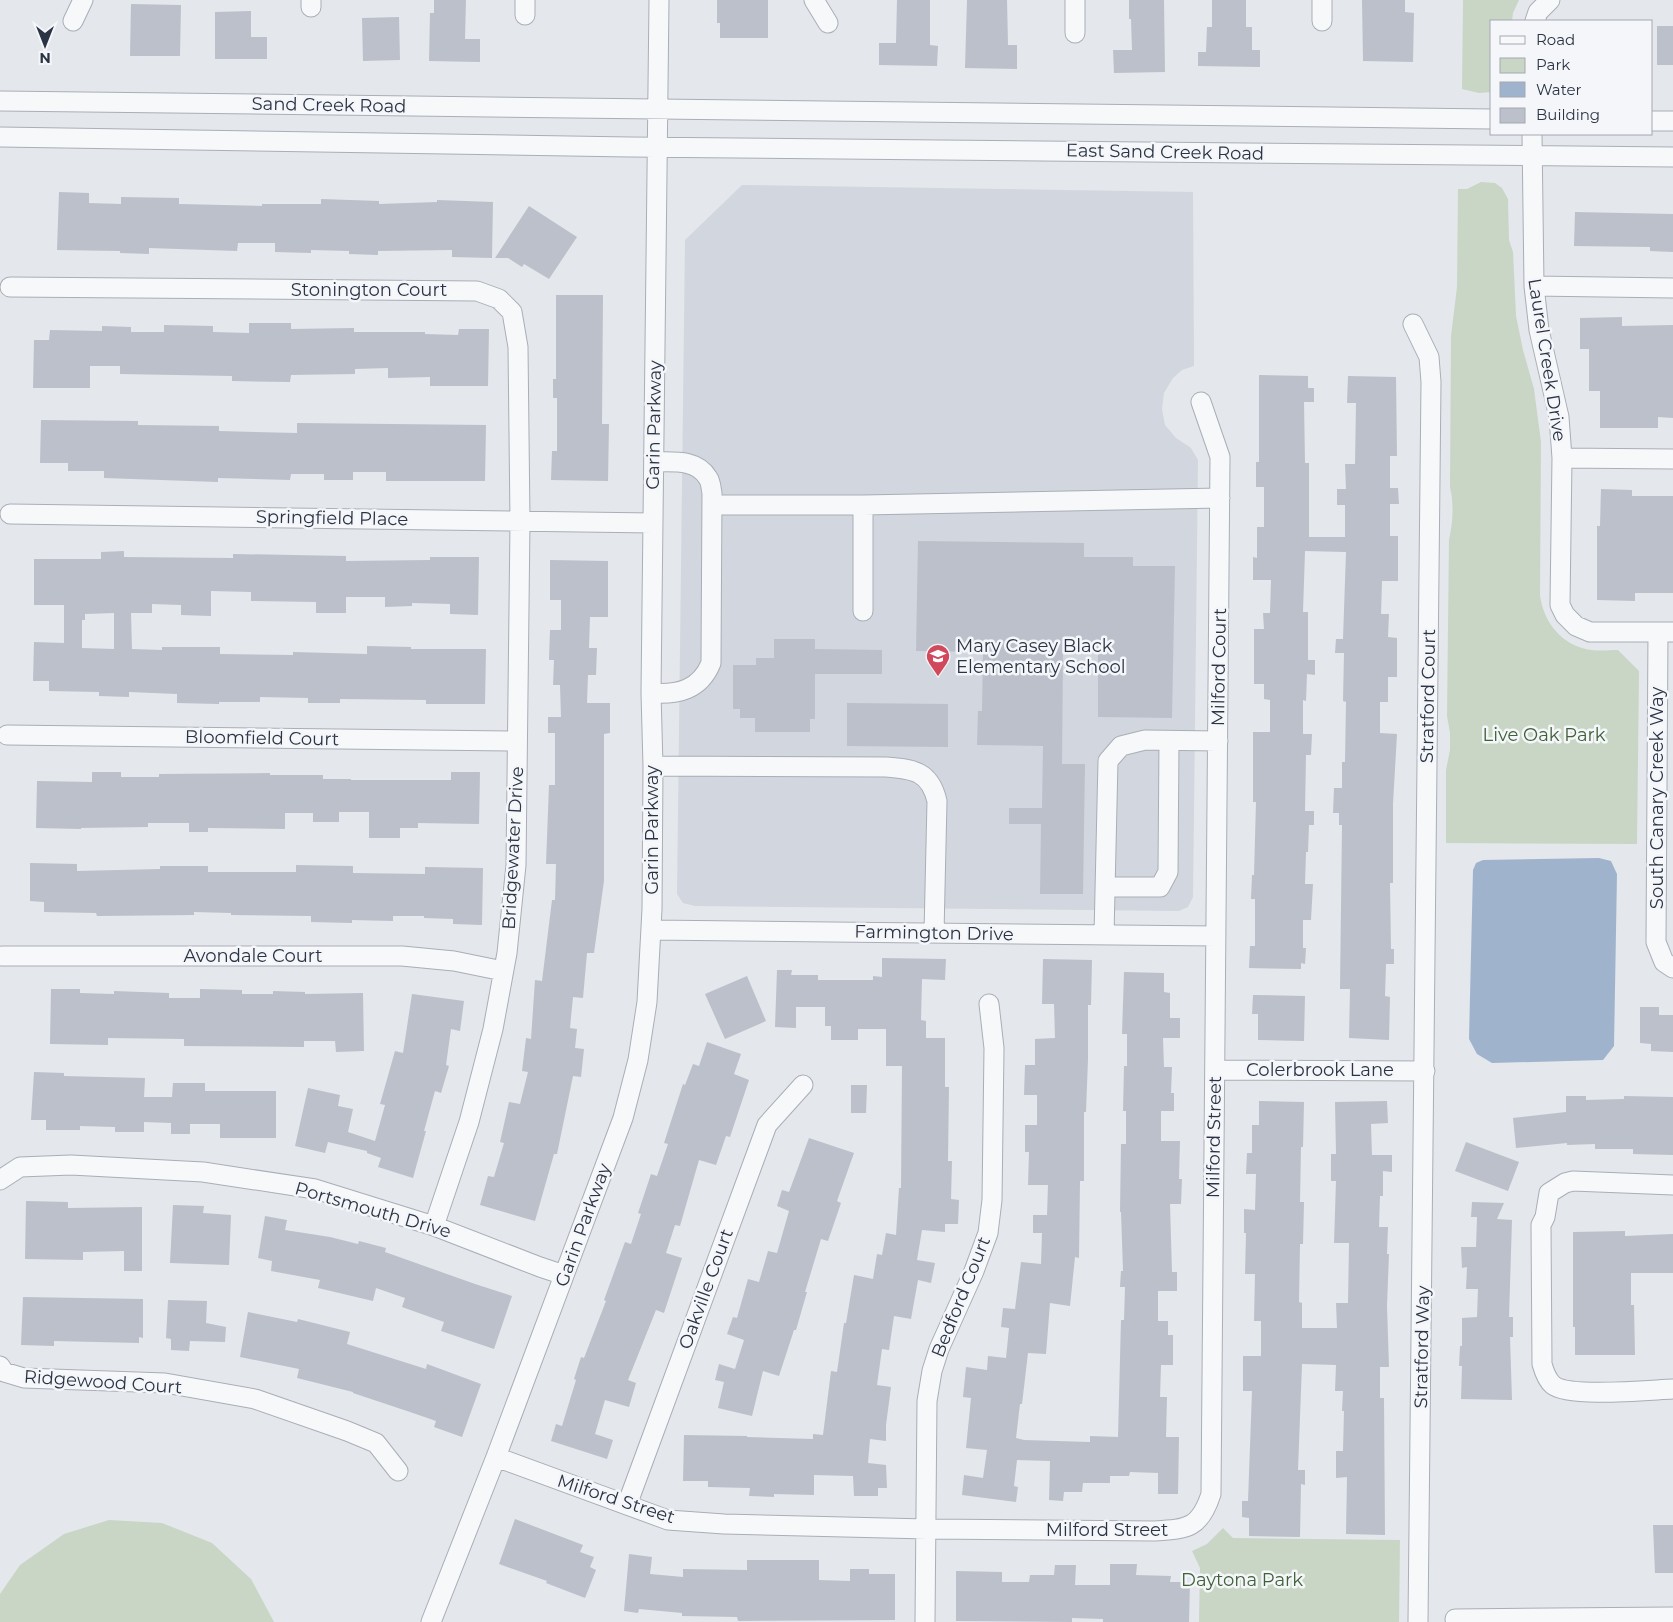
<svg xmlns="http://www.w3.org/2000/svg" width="1673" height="1622" font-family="Montserrat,sans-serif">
<rect width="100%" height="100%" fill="#e4e7ec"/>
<path fill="#d2d6de" d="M742,185L1193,192L1194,366L1182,370L1173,378L1164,393L1162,409L1165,425L1176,438L1191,448L1198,460L1193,897L1188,907L1179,911L695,906L683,903L677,894L685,240Z"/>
<path fill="#c9d6c5" d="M1463,0H1519L1513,13L1512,21H1492V92L1479,93L1462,89Z
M1481,182L1495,183L1502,188L1508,199L1509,240L1513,252L1516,316L1523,350L1534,389L1541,442L1540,595C1543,620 1559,641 1582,648C1594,652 1607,650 1618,650L1639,671L1637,844L1446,843V770L1450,750V733L1447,716L1449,540C1453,522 1454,505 1450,487L1451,336L1457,287L1458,189H1467Z
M109,1520L162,1523L212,1543L251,1579L274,1622H0V1594L20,1565L64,1534Z
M1223,1528L1233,1538L1400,1540L1399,1622H1199L1200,1568L1192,1551L1207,1544Z"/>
<path fill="#9fb4cc" d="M1599,858L1611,861L1617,874L1614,1046L1603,1060L1492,1063L1477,1054L1469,1039L1473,870L1476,863L1483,860Z"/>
<path fill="#bbc0ca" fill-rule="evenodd" d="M434,0H466L465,39H480V62L429,61L430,13H434Z
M717,0H768V38H720V23H717Z
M897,0H930V45L938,46L937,66L879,65V43H896Z
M967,0H1007L1008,45H1017V69L965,68Z
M1129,0H1164L1165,72L1114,73L1113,50H1132L1131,19H1129Z
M1212,0H1246V27H1252V50H1260V67L1198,66V52H1206L1207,27H1212Z
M1362,0H1405V12L1414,13L1413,62L1363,61Z
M131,4L181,5L180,56H130Z
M251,11V37H267V59H215V12Z
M399,17L400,60L363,61L362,18Z
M1657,26H1673V65H1657Z
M59,192L89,193V203L121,204V197L179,198V204L262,206V204H321V199L379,201V204L437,202V200L493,202L492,258L452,257V250L378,251V255L349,254V251L311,250V253L275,252V243H238L237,251L149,248V254L120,253V251L57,250Z
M529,206L577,237L549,279L524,264L522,267L508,258H495Z
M1575,212L1673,214V252L1650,251V247L1574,246Z
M556,295H603L602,424H609L608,481L551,480L552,451H557V398H553V379H556Z
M1622,317V326L1673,325V418L1658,417V428H1600V391H1589V349H1580V318Z
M249,323H291V329L354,328V332H425V334L458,335L459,329H489L488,386H430V377L388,378V368L355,369V374L291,375L290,382L232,381V376L120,374V366H90V388H33L34,340H49L50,330L102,331V326L131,327V332H164V325L213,326V332L249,333Z
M1259,375L1308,376V388H1314V402H1304L1305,463H1309V537H1345V505H1337V489H1346L1345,464H1355L1356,403H1347L1348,376L1396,377L1397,456H1390V488H1398L1399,504H1390V536H1398V581H1382L1381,614H1389L1388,637L1397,638V677H1388V702H1380V733L1397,734L1393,804V883H1390L1391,949H1394V964H1386L1385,996L1390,997L1389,1040L1349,1038L1350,989H1340L1342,825H1339V813H1333L1334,788H1342V762H1345L1346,702L1343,701L1344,653H1335L1336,639H1343L1346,552L1305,551L1303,612H1308V660H1315V675L1307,674L1306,701L1303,700V734H1312L1311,755H1306L1305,811H1314V825H1309L1308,852H1306L1305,884H1313L1311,920H1303V948H1306L1305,964L1301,963V969L1249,968L1250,946H1255V899H1251L1252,875H1254L1256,802H1253V732H1270V700L1264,699V684H1254V629H1264L1263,613H1270L1271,580H1253V557L1257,558V527H1264V487H1256V462H1259Z
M41,420L138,421V425L219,426V431L297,433V423L486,425L485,481H386V472H353V480H324V474H291L290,480L218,478V482L104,478V471H68V463H40Z
M1601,489L1632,490V496H1673V593H1635V601L1597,600V526H1600Z
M918,541L1084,543V557H1133V566H1175L1172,718L1098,717V653H1063L1062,764H1085L1083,894H1040L1041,824H1009V808H1042L1043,746L977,745L978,711H982L983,652L916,651Z
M124,551V557L233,558V554L346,556V561L430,560V557H479L478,615L450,614V604L412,603V606L385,607V597H346V613H316V602L251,601V592L211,591V616L181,615V605L152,604V613H131L132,649L162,650V647H220V654L293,655V652L367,654V646L411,647V649H486L485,704H426V700L340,699V703H308V698L260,697V702H219V704L177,703V694L129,692V697L99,696V692L49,691V681H33L34,642L64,643V605H34V559H101V552ZM114,613V649L82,648V620H85V614Z
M550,560L608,561V617H590L589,648H597L596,675H588L587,703H610V733L604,734V881L594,953H587L583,998L573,997L570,1028L577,1029L575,1048L584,1049L581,1077L573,1076L557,1154H554L535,1221L480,1205L488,1176L494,1177L504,1143L500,1142L509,1102L520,1104L528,1072L522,1071L526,1038L531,1039L535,980L542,981L552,900H555L556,864H546L549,785H555V733H548V717H561L560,685H553L554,660H549L550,630H561V600H550Z
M774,639H815V649L882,650V674H815V719H810V732H755V718H740V709H733V665H756V658H774Z
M847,703L948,704V747L847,746Z
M92,772H121V777H159V774L270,773V775H323V779H351V780H451V772H480L479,824L418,823V828H400V838H369V812H339V822H313V813H285V829L208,828V832H189V823H148V827L81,828V829L36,828L37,781L92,782Z
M30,863L77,864V871L160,869V866H208V872H296V865L353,866V873L425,874V867L483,868L482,925L453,924V919L424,918V916H393V921L352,920V923L311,922V916L231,915V913L194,912V915L97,916L96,913L44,912V902L30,901Z
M882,958L946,959L945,980L922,979L921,1020L926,1021V1038H945V1087H949L948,1161H952L951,1199L959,1200L958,1224H945V1232L922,1230L917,1260L935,1263L931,1283L918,1280L911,1319L894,1316L889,1350L882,1349L877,1385L891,1387L886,1425V1441L870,1439L868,1463L886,1465L887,1488H878V1496H854L853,1476L814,1475V1495L774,1494V1497L749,1496L750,1488L708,1487V1481H683L684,1435L747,1436V1437L813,1439V1434L823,1435L831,1371L837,1372L844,1323H846L854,1275L873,1279L877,1254L882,1255L886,1233L896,1235L899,1188H901L902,1066H886V1029H858V1040H831V1026H825V1007H796V1028L775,1027L777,970H792L791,975H818V980H873V976L882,977Z
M1043,959L1092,960L1091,1005H1088V1059L1086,1112H1084V1181H1080L1079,1258L1075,1257L1070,1306L1050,1303L1046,1354L1028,1353L1022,1404H1020L1016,1438L1024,1440L1090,1442V1436L1118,1437L1121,1320H1124L1125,1287H1120L1121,1271H1123L1121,1212H1120L1121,1144H1126V1111H1123L1124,1066H1127V1034H1122L1124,972L1164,973V992L1170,993V1018H1180V1038H1163L1164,1067H1172L1171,1093H1174V1111H1161V1141H1180L1179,1179H1182L1181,1204H1170L1172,1272H1177V1291H1158V1321H1168V1335H1173V1365H1161L1160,1397H1167L1166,1437H1179L1178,1494H1158V1473L1130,1472L1129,1476H1110V1483H1083L1082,1492H1064L1063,1501L1049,1500L1050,1461L1017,1460L1014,1486L1018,1487L1016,1502L962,1495L964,1475L983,1478L987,1450L966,1448L971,1398L963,1397L966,1367L987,1370L988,1356L1006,1358L1009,1328L1001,1327L1003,1308L1015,1309L1021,1262L1041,1264L1042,1233H1033V1215H1047L1048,1185H1028L1029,1152H1025V1125H1037V1095H1024L1025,1065H1035V1039L1055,1038L1054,1004H1042Z
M747,976L766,1021L725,1039L705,994Z
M51,989H80V993L114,994V991L169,993V998H200V989L242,990V994H273V991L305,992V994L363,993L364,1051L336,1052L335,1041H304V1047L184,1046V1039L108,1038V1045L50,1044Z
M412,994L464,1001L460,1031L451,1029L446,1065L449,1066L441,1093L435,1091L424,1131H426L413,1178L378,1167L381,1158L367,1153V1151L328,1142L325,1153L295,1146L308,1088L340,1095L338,1106L353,1109L348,1132L375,1141L385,1105L380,1104L395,1051L403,1053Z
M1253,995L1305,996L1304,1041L1258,1040V1014H1252Z
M1640,1007H1659V1015H1673V1052L1651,1051V1044L1640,1043Z
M707,1042L741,1054L734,1074L749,1080L730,1137L726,1136L716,1165L699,1160L680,1226L675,1225L666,1253L682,1258L664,1313L656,1310L628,1380L636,1383L629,1407L605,1400L595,1434L613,1440L607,1459L551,1441L556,1424L562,1426L576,1380L574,1379L581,1357L584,1358L606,1301L604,1300L625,1242L631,1244L641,1214L638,1213L651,1174L657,1176L668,1144L664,1143L683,1084L685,1085L693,1064L699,1066Z
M34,1072L64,1073V1076L145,1078L144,1097H172L173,1083H205V1091H276V1138H220V1124H190V1134H171V1123L144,1122V1132H115V1127L80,1126V1130H46V1120H31Z
M851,1085H867L866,1113H851Z
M1566,1096H1586V1100L1624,1099V1096L1673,1097V1155L1633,1154V1149H1595V1144L1567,1145V1143L1516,1148L1513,1118L1566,1112Z
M1259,1101L1304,1102L1303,1147H1301L1300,1202H1304L1303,1244H1300L1299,1302L1302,1303V1328H1337L1336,1303H1348L1349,1243H1334L1336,1181H1331V1154H1336L1335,1102L1387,1101L1388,1123L1371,1124L1372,1155H1392V1172L1383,1171V1196H1380L1379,1227H1388L1387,1254H1389L1387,1306L1389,1367H1380V1398H1384L1385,1535L1346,1534L1347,1477L1336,1478V1451H1343L1344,1411H1342L1343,1391H1335L1336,1365L1302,1364L1298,1470H1305V1485L1301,1484L1300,1537L1249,1536V1518L1242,1517V1501H1248L1252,1391H1243V1356H1261V1321H1254L1255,1274H1245L1246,1233H1244V1209L1255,1210L1256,1174H1246L1247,1153H1252V1125H1259Z
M809,1138L854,1153L837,1201L841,1203L828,1241L821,1239L805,1292H807L796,1330H794L779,1376L763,1371L752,1416L718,1408L724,1382L715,1380L719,1364L735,1369L744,1340L727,1334L733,1317L737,1318L748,1279L759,1282L768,1251L777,1253L789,1211L777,1206L782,1190L789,1192Z
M1466,1142L1519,1162L1508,1191L1455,1171Z
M26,1201L68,1202V1208L142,1207V1271H124V1251L83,1252V1260L25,1259Z
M1472,1202L1504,1203L1497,1219L1512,1220L1509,1317H1513V1337H1510L1512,1400L1461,1399L1462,1366H1459L1460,1346H1462V1318L1477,1317L1478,1289H1466L1467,1267L1462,1268L1461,1247H1476L1477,1217H1471Z
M173,1205L204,1206L203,1213L231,1215L229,1265L170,1263Z
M265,1216L287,1220L285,1230L330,1237L358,1244L359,1241L386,1248L385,1252L475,1284L512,1296L494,1349L441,1331L444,1322L402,1307L405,1298L376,1288L373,1301L318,1288L320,1280L271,1271L272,1261L258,1258Z
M1625,1231V1236L1673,1234V1273H1631V1305H1634L1635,1355H1575V1327H1573V1232Z
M23,1297L143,1299V1338L139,1337V1343L54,1341V1346L21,1345Z
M168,1300L207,1301L206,1323L226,1327L225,1342L190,1341L189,1351L171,1350V1339L166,1338Z
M248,1312L297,1322L298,1319L350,1332L347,1344L426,1369L427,1364L481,1384L462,1437L434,1427L436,1421L410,1412L353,1393V1392L297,1378L299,1369L240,1357Z
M515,1519L583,1545L580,1552L594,1557L590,1567L596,1570L585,1598L546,1583L547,1581L499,1564Z
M1653,1525H1673V1573H1655Z
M629,1554L652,1557L650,1574L683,1577V1569L747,1570V1560H819V1580L850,1581V1569H869V1574H895V1620L738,1621L737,1617L682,1616V1613L639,1609L638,1613L624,1611Z
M1110,1564H1137L1136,1575L1171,1576L1170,1582H1190L1189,1622H1103V1619L1072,1618V1622L956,1621V1571L1002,1572V1582H1029L1030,1575H1054L1055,1565H1076L1075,1585H1110Z"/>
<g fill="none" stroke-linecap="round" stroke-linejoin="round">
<g stroke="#a9aeb7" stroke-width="21">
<path id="minor" d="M814,0L828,23
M1075,0V33
M311,7V0
M525,15V0
M73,21L83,0
M1322,21V0
M1535,21L1538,12L1550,0
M0,101L1492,119
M1652,121H1673
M1532,134L1534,286L1539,330L1559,417L1562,458L1560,605L1565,615L1576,626L1590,632H1673
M0,137L630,147L1673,157
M1534,286L1673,288
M10,287L477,291L499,299L512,312L518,347L520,521L516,865L507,953L493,1029L469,1122L434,1226
M1413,324L1429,357L1431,382L1418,1622
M1562,458L1673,459
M712,505H863L1220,498
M10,514L653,523
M863,611V505
M1658,632L1656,942L1664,962L1673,968
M651,693C678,695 700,690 711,663L712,493C711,489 711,482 708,478C697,459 673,462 654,462
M7,735L517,741
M653,766L886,767C913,769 930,771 937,801L934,933
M1105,887H1160L1168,872L1169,741
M651,930L1216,936
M1104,935L1108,761L1121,746L1145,740L1218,741
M2,956H402L454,961L503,971
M1215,1070L1425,1071
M0,1180L20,1167L71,1165L203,1172L315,1189L434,1226L540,1267L564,1275
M1673,1185L1573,1181L1565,1183L1549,1193L1545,1217L1541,1225L1542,1364C1544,1371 1547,1380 1553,1385C1569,1398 1649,1390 1673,1389
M0,1366L4,1372L24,1378L165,1383L255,1399L347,1431L376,1443L398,1471
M496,1457L668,1520L724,1524L927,1529L1155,1531C1188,1529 1200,1528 1211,1494L1220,457L1201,402
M627,1505L767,1125L803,1085
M1455,1619L1673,1617
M431,1622L496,1457L623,1118L638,1060L647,1002L652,909L653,766L651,693L659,0
M925,1622L927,1401L932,1371L939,1349L974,1271L988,1233L992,1200L994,1048L989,1004"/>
</g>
<use href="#minor" stroke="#f7f8fa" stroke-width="19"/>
</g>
<defs>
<g id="school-pin" transform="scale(1.25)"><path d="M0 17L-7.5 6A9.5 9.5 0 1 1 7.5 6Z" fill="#d1495b" stroke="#f4f6f9"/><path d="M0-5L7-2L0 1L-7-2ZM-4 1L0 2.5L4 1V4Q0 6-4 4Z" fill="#fff"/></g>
</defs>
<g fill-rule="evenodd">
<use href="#school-pin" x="938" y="656"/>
</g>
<g text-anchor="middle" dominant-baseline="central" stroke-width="5" stroke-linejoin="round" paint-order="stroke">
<g font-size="18" fill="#2b3445" stroke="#f4f6f9">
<text transform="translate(329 105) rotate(1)">Sand Creek Road</text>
<text transform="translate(1165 152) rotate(1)">East Sand Creek Road</text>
<text x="369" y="290">Stonington Court</text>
<text transform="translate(1547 360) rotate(81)">Laurel Creek Drive</text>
<text transform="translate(654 425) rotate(-89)">Garin Parkway</text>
<text transform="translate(332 518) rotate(1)">Springfield Place</text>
<text transform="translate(1219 667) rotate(-89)">Milford Court</text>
<text transform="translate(1428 696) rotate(-89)">Stratford Court</text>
<text transform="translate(262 738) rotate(1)">Bloomfield Court</text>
<text transform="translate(1657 798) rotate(-90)">South Canary Creek Way</text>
<text transform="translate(652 830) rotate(-90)">Garin Parkway</text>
<text transform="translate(513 848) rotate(-87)">Bridgewater Drive</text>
<text transform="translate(934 933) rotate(1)">Farmington Drive</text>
<text x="253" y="956">Avondale Court</text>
<text x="1320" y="1070">Colerbrook Lane</text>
<text transform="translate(1214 1137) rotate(-89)">Milford Street</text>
<text transform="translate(373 1210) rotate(16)">Portsmouth Drive</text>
<text transform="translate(583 1225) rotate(-70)">Garin Parkway</text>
<text transform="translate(706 1289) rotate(-70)">Oakville Court</text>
<text transform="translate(961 1297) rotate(-68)">Bedford Court</text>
<text transform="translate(1422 1347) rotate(-89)">Stratford Way</text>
<text transform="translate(103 1382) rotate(4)">Ridgewood Court</text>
<text transform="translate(616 1499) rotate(18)">Milford Street</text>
<text x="1107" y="1530">Milford Street</text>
</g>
<g font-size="18" fill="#2b3445" stroke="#f4f6f9" text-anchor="start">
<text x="956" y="646">Mary Casey Black<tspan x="956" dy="21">Elementary School</tspan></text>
</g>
<g font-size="18" fill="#3f6138" stroke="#f4f6f9">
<text x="1544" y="735">Live Oak Park</text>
<text x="1242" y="1580">Daytona Park</text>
</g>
</g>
<rect x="1490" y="20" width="162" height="115" fill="#f4f6f9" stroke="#a4a8b1"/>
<rect x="1500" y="36" width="25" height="8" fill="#f7f8fa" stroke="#a4a8b1"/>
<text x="1536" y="45" font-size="15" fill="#2b3445">Road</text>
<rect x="1500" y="58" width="25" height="15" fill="#c9d6c5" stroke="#a4a8b1"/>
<text x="1536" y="70" font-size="15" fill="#2b3445">Park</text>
<rect x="1500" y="82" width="25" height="15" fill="#9fb4cc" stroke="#a4a8b1"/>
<text x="1536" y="95" font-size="15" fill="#2b3445">Water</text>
<rect x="1500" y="108" width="25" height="15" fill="#bbc0ca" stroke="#a4a8b1"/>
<text x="1536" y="120" font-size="15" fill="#2b3445">Building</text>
<g transform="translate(45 45) rotate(180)" stroke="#f4f6f9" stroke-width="4" paint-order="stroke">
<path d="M0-4L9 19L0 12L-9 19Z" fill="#2b3445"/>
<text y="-8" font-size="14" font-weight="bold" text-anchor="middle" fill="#2b3445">N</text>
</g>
</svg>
